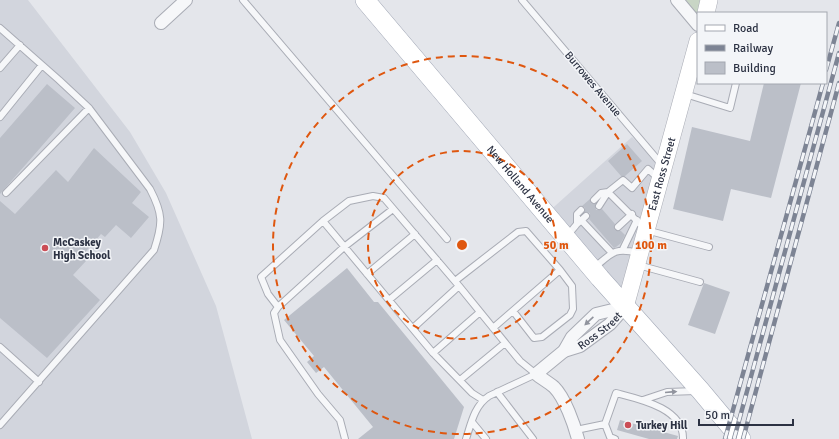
<svg xmlns="http://www.w3.org/2000/svg" width="839" height="439" font-family="Signika,sans-serif">
<rect width="100%" height="100%" fill="#e4e6eb"/>
<path fill="#d2d5dd" d="M0,0H28L130,132L166,193L216,306L252,439H0Z
M632,137L663,167L625,307L546,214Z"/>
<path fill="#c8d5c5" d="M677,0H709L698,25Z"/>
<path fill="#bbbfc8" d="M764,83H801L771,198L731,189L723,221L673,209L692,127L750,141Z
M47,84L75,108L0,194V138Z
M627,144L642,161L625,176H621L608,161Z
M94,148L141,192L132,203L149,217L131,238L116,225L105,237L101,234L81,257L86,261L73,275L100,300L47,358L0,318V201L15,214L56,170L68,182Z
M590,199L591,203L595,204L596,210H599L602,209L615,224L614,228L615,230L621,231L625,235L621,243L616,247L614,248L589,219L590,217V213L585,212V208L582,206Z
M347,268L374,302H378L464,407L454,439H358L373,427L324,367L316,373L307,362L314,356L284,320Z
M704,283L730,292L715,334L688,325Z
M620,420L678,436L677,439H649L617,430Z"/>
<g fill="none" stroke-linecap="round" stroke-linejoin="round">
<g stroke="#a9acb5" stroke-width="8">
<path id="lane" d="M243,0L447,239
M522,0L662,165
M0,28L59,80L89,108
M0,68L20,45
M685,94L730,108L736,83
M0,117L42,65
M608,192L646,230L709,247
M594,200L601,193L608,192
M599,206L608,192L623,180L632,188L648,169L659,179
M581,220L612,253
M577,224V214L581,210
M618,227L632,214
M567,236L577,224L586,216
M623,249L637,220
M638,265L700,282
M594,268C612,253 614,247 638,253
M367,274L415,234
M455,281L518,232L526,231L560,270L493,328
M389,300L437,260
M278,307L268,294L261,277L323,221
M513,311L534,338L542,337L570,315L573,309L572,286L560,270
M413,328L459,286
M0,347L39,382
M433,353L480,312
M460,380L505,343
M497,392L533,439
M643,400L667,392L696,391
M472,422L486,439
M605,424L610,437L615,439
M0,425L154,250C163,223 163,214 150,189L89,108L6,193
M576,430L605,424L616,393C639,399 684,408 683,439
M345,439L340,420L318,394L280,340L274,313L278,307L344,247L393,209
M466,439C471,424 474,406 489,396L536,374L520,361L459,286L384,198L373,196L349,201L323,221L433,353L472,393L483,400"/>
</g>
<g stroke="#a9acb5" stroke-width="14">
<g id="street">
<path d="M677,0L698,25"/>
<path d="M161,23L186,0"/>
<path id="s1" d="M564,351L580,346L610,324L625,307"/>
<path d="M578,439C574,424 565,398 554,387C548,382 541,378 536,374L564,351L572,337L596,314L625,307"/>
</g>
</g>
<g stroke="#a9acb5" stroke-width="18">
<g id="secondary">
<path d="M706,13L709,0"/>
<path id="s2" d="M625,307L698,41"/>
</g>
</g>
<g stroke="#a3a9b7" stroke-width="20">
<g id="primary">
<path id="s3" d="M365,0L600,278L700,390L741,439"/>
</g>
</g>
<use href="#lane" stroke="#f6f7f9" stroke-width="6"/>
<use href="#street" stroke="#f6f7f9" stroke-width="12"/>
<use href="#secondary" stroke="#fff" stroke-width="17"/>
<use href="#primary" stroke="#fff" stroke-width="19"/>
<g stroke="#7d8494" stroke-width="4.5">
<path id="rail" d="M826,70L839,23
M725,439L823,83
M734,439L839,53
M743,439L839,83"/>
</g>
<use href="#rail" stroke="#f3f5f8" stroke-width="3" stroke-dasharray="9" stroke-linecap="butt"/>
</g>
<defs><path id="oneway-solid" d="M-6-.8H1V-3.2L6.5 0L1 3.2V.8H-6Z"/></defs>
<g fill="#91949e">
<use href="#oneway-solid" transform="translate(589 321) rotate(137)"/>
<use href="#oneway-solid" transform="translate(671 392) rotate(-5)"/>
</g>
<g fill="none" stroke="#df570f" stroke-width="2" stroke-dasharray="7 5">
<circle cx="462" cy="245" r="94"/>
<circle cx="462" cy="245" r="189"/>
</g>
<g fill="#cb4d56" stroke="#f3f5f8" stroke-width="1.5">
<circle cx="45" cy="248" r="4"/>
<circle cx="628" cy="425" r="4"/>
</g>
<g text-anchor="middle" dominant-baseline="central" stroke-width="3" stroke-linejoin="round" paint-order="stroke">
<g font-size="11" fill="#2c3243" stroke="#f3f5f8">
<text transform="translate(593 84) rotate(50)">Burrowes Avenue</text>
<text stroke="none"><textPath href="#s2" startOffset="138">East Ross Street</textPath></text>
<text stroke="none"><textPath href="#s3" startOffset="241">New Holland Avenue</textPath></text>
<text stroke="none"><textPath href="#s1" startOffset="42">Ross Street</textPath></text>
</g>
<g font-size="11" font-weight="bold" fill="#2c3243" stroke="#f3f5f8" text-anchor="start">
<text x="53" y="242">McCaskey<tspan x="53" dy="13">High School</tspan></text>
<text x="636" y="425">Turkey Hill</text>
</g>
</g>
<circle cx="462" cy="245" r="6" fill="#df570f" stroke="#f3f5f8" stroke-width="2"/>
<g font-size="12" text-anchor="middle" font-weight="bold" fill="#df570f" stroke="#f3f5f8" stroke-width="3" stroke-linejoin="round" paint-order="stroke">
<text x="556" y="249">50 m</text>
<text x="651" y="249">100 m</text>
</g>
<rect x="697" y="12" width="130" height="72" fill="#f3f5f8" stroke="#a3a7b0"/>
<rect x="705" y="25" width="20" height="6" fill="#ffffff" stroke="#a3a7b0"/>
<text x="733" y="32" font-size="12" fill="#2c3243">Road</text>
<rect x="705" y="45" width="20" height="6" fill="#7d8494" stroke="#a3a7b0"/>
<text x="733" y="52" font-size="12" fill="#2c3243">Railway</text>
<rect x="705" y="62" width="20" height="12" fill="#bbbfc8" stroke="#a3a7b0"/>
<text x="733" y="72" font-size="12" fill="#2c3243">Building</text>
<path d="M699 419v6h94v-6" fill="none" stroke="#2c3243" stroke-width="2"/>
<text x="705" y="419" font-size="12" fill="#2c3243" stroke="#f3f5f8" stroke-width="3" paint-order="stroke">50 m</text>
</svg>
